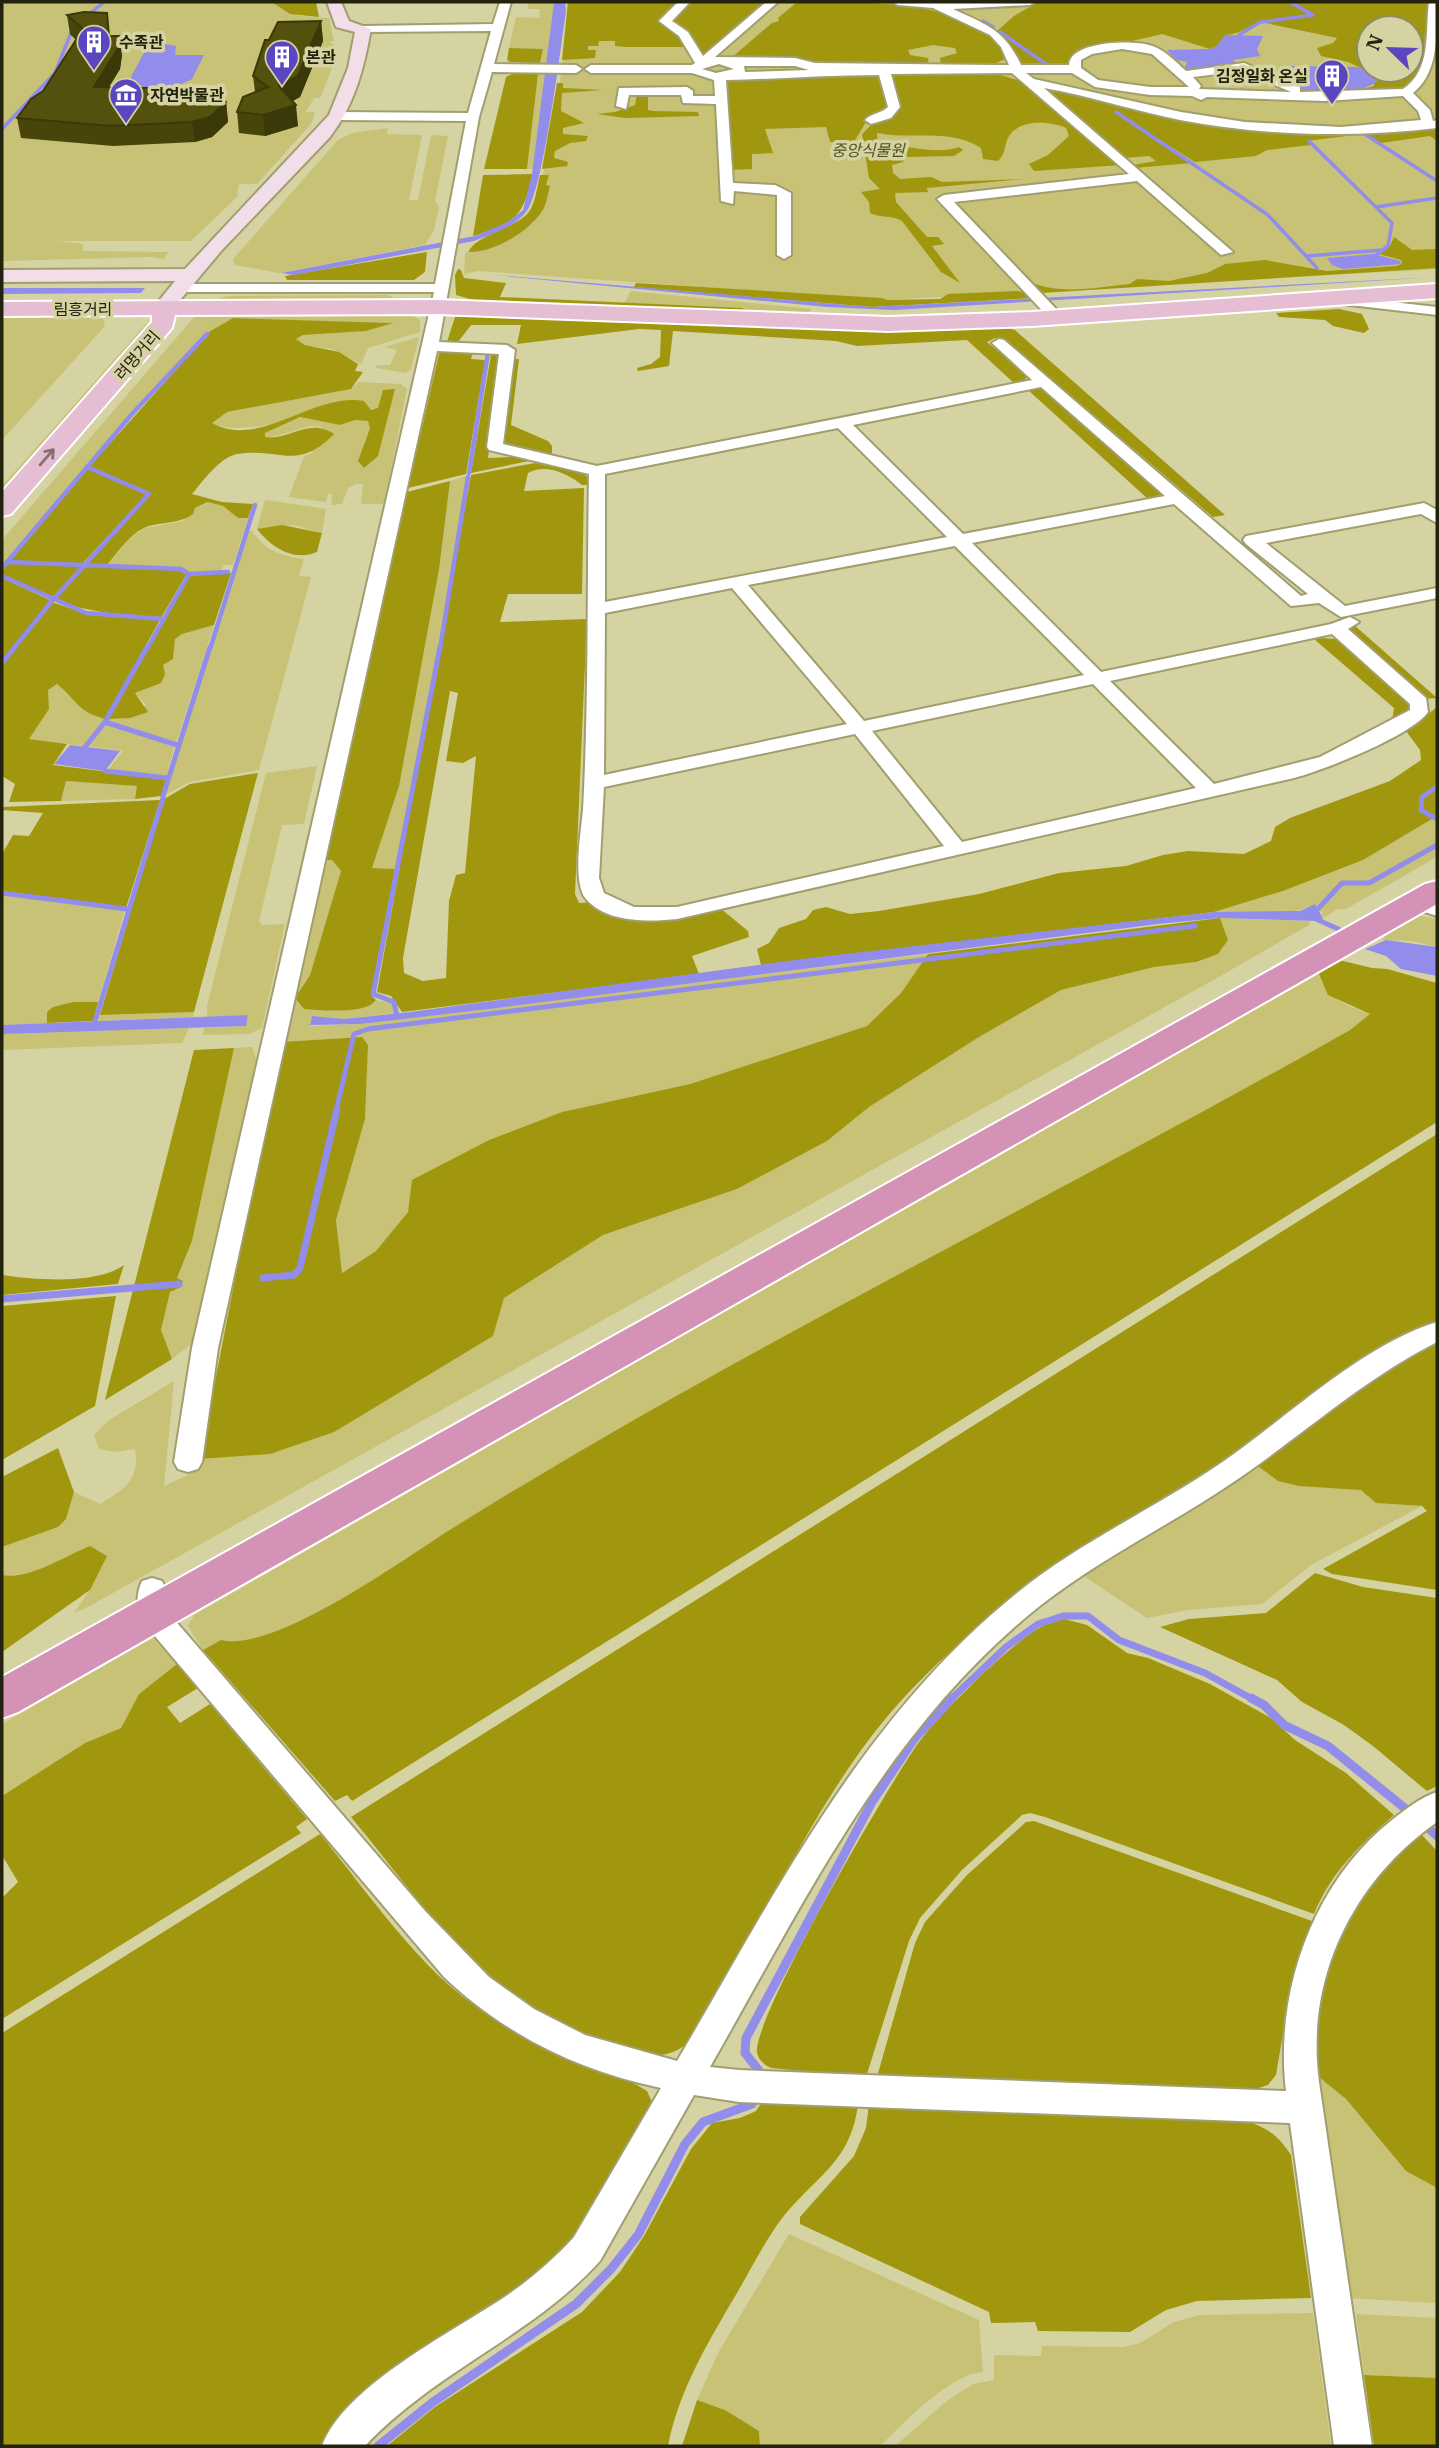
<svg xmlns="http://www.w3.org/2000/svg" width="1439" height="2448" font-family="'IBM Plex Serif','Noto Sans KR',serif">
<rect width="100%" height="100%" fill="#d6d3a2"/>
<path fill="#c7c275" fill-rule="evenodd" d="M2,2H297L299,16L329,18L334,41L329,42L336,46L338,54L320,98H314L306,112H315L311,124L257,184H239L237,197L191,241H56L83,244V251L168,252L164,259L151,257L2,261Z
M529,2H554L547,63H540L543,49L509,48L516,17L539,18L537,37L540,9H527Z
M567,2H1437V269L887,300L477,271L464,274L465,254C483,236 511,233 528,214C547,193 569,34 567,2ZM1369,28H1411V70H1369Z
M538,74H545L533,169H527Z
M388,128L387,134L422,135L409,200H418L431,135L448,136L435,201L439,207L434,230L425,245L279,273L234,265L233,259L338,140L352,133Z
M631,291L812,309L807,313L624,303Z
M388,295L396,299L217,300L227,296Z
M409,314L420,320V332L368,348L361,364L332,349L305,345L296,339L303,335L366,331L392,323L233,318L207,333L194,345L2,566V540L195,316Z
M2,316H91L103,319L105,326L2,440Z
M146,324L154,325L2,497V486Z
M419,337L411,369L406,373L376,368L377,365H390L397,350L385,347Z
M359,382L401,384L407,389L384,504H361L363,484H356L348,488L342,504L331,505L332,494H328L326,502L289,497L304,456L312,453L323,427L311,426L269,438L264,437L265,433L300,417L340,425L355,420L368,421L370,428L363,444L378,456L394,389L378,409L371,410L364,401C326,410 245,439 211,423L226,412L351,389Z
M467,476L451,581L395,869L371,868C390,818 399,765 410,713C425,636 440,559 450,481Z
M265,500L326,509L322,533L294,525L257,529Z
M207,502L223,506L238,518H248L233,565H224L221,571L190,573L182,568L107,565L130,538L145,528L183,521L195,508Z
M248,531H252C266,551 281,556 304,559L299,576L311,577L259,770L190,782L165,795Z
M214,625L176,743L107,722L109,719L130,718L146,705L135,693L161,682L163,665L173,659L175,639L182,634Z
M57,684C77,700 77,711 105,719L83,746L28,739L49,709L48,690Z
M106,724L175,745L166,777L108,770L123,751L88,746Z
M317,766L304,824L282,825L259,921L262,925L285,924L262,1028L249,1034L203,1035L204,1028L246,1026L248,1015L207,1017V1006L266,773Z
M66,781L138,786L135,799L61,801Z
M1437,816V857L1346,909H1338L1323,918L1322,912L1310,907L1292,912H1214L1283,891L1363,860Z
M324,860H332L341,871L310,975L302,987L374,1004L376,1000L392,1003L393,1013L344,1019L312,1016L310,1026L361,1024L928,954L901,993L867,1026L690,1084L562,1112L489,1140L413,1180L408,1212L376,1251L341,1273L336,1220L365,1119L368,1045L361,1037L281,1042Z
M2,894L110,905L125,910L98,1002H73L47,1012V1023L2,1025Z
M1416,915L1437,919V947L1412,941L1382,940L1389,931Z
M1220,918L1310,921L1309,925L1224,974L86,1608L74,1613L90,1590V1546C64,1556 30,1580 2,1575V1547L58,1527L66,1519L74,1492L100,1504C124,1490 140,1480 135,1449L116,1452L99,1449L94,1435L109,1420L174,1381L164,1486L196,1471L200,1459L270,1454L493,1336L504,1298L603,1235L737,1189L827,1141L869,1107L979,1037L1061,990L1154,967L1196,962L1228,940Z
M1318,972C1324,997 1347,1006 1370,1014L1350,1030C1053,1198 745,1346 456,1526C406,1557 276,1653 221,1640L203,1650L188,1626L194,1615Z
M194,1012L193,1017L99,1021L100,1015Z
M189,1028L182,1043L2,1050V1033Z
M252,1047L258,1064L198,1339L172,1359L161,1330L170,1292L181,1287L183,1281L177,1278L192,1241L234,1048Z
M1254,1463L1332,1487L1362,1490L1376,1503L1422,1506L1311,1565L1262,1604L1188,1610L1147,1618L1082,1575Z
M153,1638L177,1664L139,1694L121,1728L85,1743L2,1796V1724Z
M1314,2073L1346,2099L1406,2171L1437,2188V2303L1345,2298Z
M789,2234L979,2320L983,2372C950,2374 904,2423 880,2446H760L759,2431L725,2410L697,2400L718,2353Z
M1313,2313L1331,2446H895L948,2400L973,2384L994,2380V2355L1041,2356L1042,2346L1123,2347L1140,2343L1174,2322L1200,2315Z
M1356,2314L1437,2318V2378L1364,2375Z"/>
<path fill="#a0970e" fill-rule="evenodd" d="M272,2H316L319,17L290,14Z
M568,2H681L666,14L686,47H625L615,46V41H599L598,46H588V50H596L595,58L562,60Z
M686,2H770L753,16L748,15L744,19L748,20L703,57L669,19Z
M797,2C859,2 930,0 985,29C994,34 1001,45 1007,53V58L990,66H941L940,58L957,53L955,48L933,45L908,50L910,55L928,58L929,66L731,58L772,23L779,21L778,18Z
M1038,2H1288L1311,16L1314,15L1291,2H1431L1433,36L1416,83C1402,89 1376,97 1363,89L1374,86V74L1348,62L1321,56L1317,48L1333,43L1337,38L1261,22C1247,26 1240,35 1225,35L1217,46L1210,49L1162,34L1077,54L1069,65H1022L996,32L1014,16ZM1369,28H1411V70H1369Z
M509,48L543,49L540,63L510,62L507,60Z
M994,73L1024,82L1122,165L1034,171L1029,164L1048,155L1069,136L1066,128C1050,121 1020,119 1009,136C1004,145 1006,154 998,161L983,159L981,148C949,128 913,140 877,133L878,146C905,143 933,156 959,147L963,150L954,156L905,157L903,162L892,165L893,173L900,179L931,177L942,182L1024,179L927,188L928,192L895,193L896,202L927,237H938L944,244L932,246L960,283L941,272L902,221C891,214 882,219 870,213L869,202L861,192L880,189L869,178L862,134L874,122L892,115L889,74Z
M512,74H538L527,169H484L506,77Z
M879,74L891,107L866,122L854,142H830L826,127L765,129L773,153L752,154V169L731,170L722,81L736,78H821V75Z
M557,83H563V88L603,90L562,93L561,111L584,123L563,128V134L588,136L586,141L570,143L555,151L554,158L568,162L567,166L542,169Z
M1040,86L1218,123L1362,134L1307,141L1311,145L1267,150L1256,156L1195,162L1114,111L1192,163L1134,168L1133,165L1156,161L1149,156L1124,158Z
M637,94L648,95V110L653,111L698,112L699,116L625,118L597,114L615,112L635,105Z
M1437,125V141L1430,136L1381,143L1366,134Z
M532,174C524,217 515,223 473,236L483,175Z
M540,175H549L546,185L550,186C548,193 547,201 544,208C531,231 495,252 469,252C472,237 515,228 528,213C536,203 537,186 540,175Z
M1394,237L1412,250L1437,249V268L1042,293L1033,283C1063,295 1099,287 1130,284L1137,279L1169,281L1207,273L1225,264L1265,260L1327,271L1396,266L1402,264L1401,260L1379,254L1390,246Z
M427,252L425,272L414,280H287L285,276Z
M458,269L461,270L464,278L506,283L500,297L742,308L748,311L480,302L456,295L455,275Z
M636,283L882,298L887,300L940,299L948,294L1016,291L1027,293L1034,298L872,307L634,287Z
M1339,309L1362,314L1369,329L1364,333L1333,326L1325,320L1279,317L1276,313Z
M464,316L855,331L995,325L1015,330L1225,515L1213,517L1006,340L995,338L987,342L1028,376L1020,384H1015L967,340L857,346L836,341L673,331L669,366L638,371L637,368L651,364L660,357L661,330L639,329L517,344L521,325H471L458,342H447L455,317Z
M233,318L393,323L366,331L303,335L296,339L305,345L339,352L358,364L355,371L363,372L351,389L227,412L212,423C260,450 313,392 364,401L371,410L378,408L383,390L395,389L378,456L364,468L358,461L370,428L368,421L355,420L340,425L300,417L265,433V437C290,441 308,417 334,434C297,472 280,447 237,454C219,458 203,481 192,494L222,502L253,504L248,518H238L223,506L207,502L195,508L193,514C178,525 160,521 144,528C128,536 118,552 107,565L85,564L151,494L89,467L208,334L207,333Z
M440,350L473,351L471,359L485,360L466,474L408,488Z
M498,354L502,357L488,458L512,457L529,461L471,473L491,355Z
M512,359H519L511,425L548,441L552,446V456L504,445L501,439Z
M1036,388L1045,390L1164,493L1148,499L1028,390Z
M535,463L584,474L590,480L589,485H582C568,474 546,463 528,473L524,491L584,488L582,594H508L500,622L587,619L575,894L579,903L593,902L602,908H720L748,931L749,937L692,956L699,974L402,1012L391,996L377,992L471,475ZM450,691L458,693L446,761L463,763L476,756L465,873L456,875L449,901L446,978L423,981L404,973L403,958Z
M88,468L147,494L82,564L10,561Z
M450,481L439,569L399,786L372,868L395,869L371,995L376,1000C366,1015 321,1010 304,1009L295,998L310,975L341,871L332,860H324L407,492Z
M282,525L322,533L317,552C293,562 271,547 257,529Z
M9,563L81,566L51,599L2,575V570Z
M85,566L180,570L186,575L161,618C122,615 91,613 54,600Z
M197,572L231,573L214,625L182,634L175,639L173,659L163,665L165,674L161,683L135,693L148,712L130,718L109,719L190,575Z
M2,578L50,600L2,662Z
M52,602L84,613L160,620L105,719C76,711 77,700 57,684L48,690L49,709L29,739L67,744L53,765L166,779L161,796L135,799L137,786L66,781L61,801L9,802L15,784L2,776V665Z
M1354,625L1437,698L1424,699L1343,630Z
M1320,638L1338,639L1406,697L1413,707L1409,714L1392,721L1394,708L1314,639Z
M1437,707V816L1363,860L1283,891L1214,912L761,965L757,949L769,943L779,928L806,919L813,910L826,907L850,914L879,911L979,894L1059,873L1126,866L1163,855L1188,851L1244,854L1271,841L1275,827L1290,818L1390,781L1421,760L1420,750L1406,731Z
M258,773L194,1012L100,1015L164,799L190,784Z
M160,800L126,908L2,892V854L13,835L29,836L43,813L2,810V807Z
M1220,918L1228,940L1218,954L1196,962L1154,967L1061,990L979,1037L869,1107L827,1141L737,1189L603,1235L504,1298L493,1336L334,1432L270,1454L200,1459L281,1042L362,1037L368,1045L365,1119L336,1220L342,1273L376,1251L408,1212L412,1180L489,1140L562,1112L690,1084L867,1026L901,993L928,954Z
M1339,960L1372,968L1387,969L1437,983V1122L352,1801L347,1795L335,1801L203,1650L221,1640C276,1653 406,1557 456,1526C745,1346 1053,1198 1350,1030L1370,1014L1328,995L1318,972Z
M73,1002H98L93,1021L47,1023V1012L53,1007Z
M234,1048L192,1241L177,1278L183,1281L181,1287L170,1292L161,1330L172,1359L105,1400L194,1050Z
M1437,1134V1325C1358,1360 1290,1415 1219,1464C1108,1538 989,1602 899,1703C821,1790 764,1917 708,2020C676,2066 651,2060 602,2041C568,2028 532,2013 503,1989C446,1943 398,1873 351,1817Z
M124,1265L118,1284L2,1295V1275C36,1280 96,1285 124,1265Z
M116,1296L95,1406L2,1460V1306Z
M1437,1339V1590L1332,1574L1323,1569L1427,1511L1422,1506L1376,1503L1361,1490L1299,1486L1278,1481L1254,1463L1364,1379Z
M58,1448L74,1492L66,1519L58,1527L2,1547V1477Z
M90,1546L107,1556L90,1590L2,1652V1575C30,1580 64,1556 90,1546Z
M1315,1573L1363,1587L1437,1598V1786L1427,1791L1422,1787L1373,1746L1344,1725L1302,1702L1277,1680L1160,1627L1189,1619L1266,1613Z
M1064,1619L1087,1625L1127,1653L1148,1658L1210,1684L1271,1718L1295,1740L1346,1773L1394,1815C1361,1844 1331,1872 1314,1914L1045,1817L1030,1813L1022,1815L962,1870L920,1918L909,1941L866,2077L771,2068C765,2065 759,2061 757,2053C752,2019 892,1779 919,1742C942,1712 1007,1647 1039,1628C1046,1624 1056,1622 1064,1619Z
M177,1664L198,1688L167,1707L180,1723L210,1704L307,1819L296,1827L301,1833L2,2019V1898L18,1882L2,1855V1796L85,1743L121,1728L139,1694Z
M1034,1821L1312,1921L1290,1992L1276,2075L1268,2085L1243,2093L877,2077L915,1943L925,1922L967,1875L1026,1822Z
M320,1834C366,1890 422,1973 483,2011C535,2043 596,2059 647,2091L652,2102L649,2117L618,2178L554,2266L366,2398L323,2446H2V2033Z
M1421,1834L1437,1851V2188L1406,2171L1346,2099L1314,2073L1313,2015L1341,1926L1371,1873Z
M762,2102L858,2104C851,2162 817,2175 783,2217C767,2238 754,2263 741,2286C712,2336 679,2388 668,2446H387L435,2407L582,2312L620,2272L644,2236L691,2149L712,2123L740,2118L756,2111Z
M869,2104L1239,2119C1264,2126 1277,2133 1291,2155L1311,2298L1197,2301L1166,2310L1130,2332L1038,2331L1035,2322L991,2323L989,2312L800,2224V2217L854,2156L866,2128Z
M1364,2375L1437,2378V2446H1374Z
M697,2400L725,2410L759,2431L760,2446H682Z"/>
<path fill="#928ceb" d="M554,2H565L566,11C561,44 543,194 526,212C514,227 492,234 474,241L294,275L281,273L475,236L508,222L523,210L532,174Z
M1225,35L1263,36L1257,49L1260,56L1233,60L1237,63L1234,65L1191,74L1185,67L1187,62L1177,60L1167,50L1210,49L1217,46Z
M165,44L176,46L175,55H204L192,79C175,89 149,92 132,82L131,77L146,49Z
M1291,66L1358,67L1374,74L1377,82L1363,89L1307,94L1274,73Z
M1374,254L1400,261L1401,264L1343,269L1332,265L1327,258Z
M483,274L872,307L1437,277L894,310L827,307Z
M2,288H145L141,293L2,294Z
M70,745L120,751L105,771L54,764Z
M1315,904L1323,918L1317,921L1220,918L1158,924L497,1008L361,1024L310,1025L312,1016L344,1019L410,1012L810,958L1214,912L1300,911Z
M1386,940L1437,947V976L1401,969L1386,956L1365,949Z
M248,1015L246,1026L2,1034V1025Z"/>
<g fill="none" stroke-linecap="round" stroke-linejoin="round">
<path stroke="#928ceb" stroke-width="3.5" d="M87,16L104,2
M983,21L993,27
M1000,32L1049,66
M1239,35L1260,22L1313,15L1290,2
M1116,112L1268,215L1317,268
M2,129L55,73L73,28
M1366,135L1437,181
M1309,141L1392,223L1388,246L1376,255
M1376,207L1437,198
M1307,256L1382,250"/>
<path stroke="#928ceb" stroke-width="4.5" d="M469,473L488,353
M8,562L181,569L189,574
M2,568L132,414L207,334
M2,576L86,613L163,619
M13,649L52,601L149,494L87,467
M147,649L189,574L228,572
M210,649L255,505
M440,649L468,477"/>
<path stroke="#928ceb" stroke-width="5" d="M147,647L105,722L177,745
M2,663L15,647
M85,747L105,722
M105,771L168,778
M1437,787L1422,797L1421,810L1437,819
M163,796L210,647
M2,893L127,909
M1315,912L1342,883H1369L1437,845
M1314,918L1349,934
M397,1017L394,1002L373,994L440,647
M94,1025L163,798
M336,1111L354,1034L368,1029L1195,926"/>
<path stroke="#928ceb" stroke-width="7" d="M263,1278L294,1275L300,1268L337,1109
M2,1299L179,1284
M950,1700L1006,1647L1038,1624L1063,1616H1088L1119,1640L1205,1673L1254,1700"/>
<path stroke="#928ceb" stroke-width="9" d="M1251,1698L1264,1705L1284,1725L1328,1746L1412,1814
M1423,1823L1437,1836
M758,2077L760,2072L745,2053L746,2038L872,1802L914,1739L952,1698
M378,2446L433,2402L576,2304L611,2269L638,2235L685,2144L703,2122L752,2104L754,2094"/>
<g stroke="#a19e6f" stroke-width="4">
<path id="street" d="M500,2H511L494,64L576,65L582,69L576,73L492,72L479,117L439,342L507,345L515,350L503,444L597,466L1032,380L992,343L999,339L1004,340L1301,596L1308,594L1246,544L1243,540L1246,536L1424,503L1437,510V523L1421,514L1266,543L1345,606L1437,588V598L1341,617L1319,603L1291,606L1174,504L972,543L1101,672L1331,624L1350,617L1359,622L1348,629L1426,698L1428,712C1411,736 1324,770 1294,778L677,919C650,922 606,923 586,899C572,883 581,831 583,810C589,698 587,586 589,474L489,450L487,447L499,354L437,351L218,1348L202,1462L198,1469L188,1472L178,1469L174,1462L192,1348L434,292H179L172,288L179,284H435L466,121L337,120L331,116L337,112L468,113L491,31L363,32L357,29L363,26L493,24ZM1041,387L1165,496L963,534L853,425ZM838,428L947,537L605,602V474ZM955,546L1084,675L864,721L748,585ZM732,588L847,724L604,775L605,613ZM1332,634L1410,704V710L1320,757L1214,784L1110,681ZM1093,684L1196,788L962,842L872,731ZM855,734L944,846L677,907H634L604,893L599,878L604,787Z
M678,2H690L672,21L688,32L703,56L766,2H778L715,57L795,58L815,63L993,65H1009L1001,47L990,35L933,8L898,5L892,2H1035L1030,5L953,9C987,25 1004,29 1021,65H1069C1070,41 1132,40 1149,45C1164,49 1175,61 1186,71L1244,63L1300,87V92L1403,89C1432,70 1425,32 1429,2H1437C1437,33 1439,73 1413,93L1430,110L1433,121L1437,120V128C1352,138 1265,136 1180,120C1135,111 1090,96 1044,88L1233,252L1221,255L1137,181L954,202L1061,314V320H1051L937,199L944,195L1129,174L1012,73L891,74L900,107L891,118L871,124L865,120C871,113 881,114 888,107L879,75C828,75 778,79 726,80L733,183L775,185L791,193V255L784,259L777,255V195L734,191L733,204L721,201L716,104L683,103L681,95H629L626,109L616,106L619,88L687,87L693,91V96H715L714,80L692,73H591L585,69L591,65H692L695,63L679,36L659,21ZM1122,49L1152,54L1189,87H1150L1098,80L1081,68V60L1092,54ZM719,64L734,69L716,73L702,69ZM744,66H795L809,70L745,72ZM1243,71L1291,92L1199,89L1201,86L1193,77ZM1026,73H1072L1095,87L1150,95L1192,96L1201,100L1207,97L1325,101L1403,96L1418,111L1421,120L1341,127L1245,122L1181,112L1034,79Z
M1329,295L1437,307V315L1324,302V296Z
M1417,897L1437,903V916L1410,907L1406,903Z
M1437,1322V1342C1366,1378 1307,1431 1241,1477C1176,1522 1104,1556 1041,1605C888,1726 805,1901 710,2067L739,2070L1286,2091C1274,1993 1313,1882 1392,1820C1406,1809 1421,1797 1437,1792V1822C1353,1881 1305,1978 1319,2082L1372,2446H1334L1290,2123L739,2102L694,2095L600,2261C532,2336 434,2372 365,2446H322C345,2385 453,2332 506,2296C531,2279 554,2259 574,2237L661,2088C579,2071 505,2035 444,1977L142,1621C136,1609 136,1593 142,1581L152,1578L162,1581L166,1589V1610L426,1912L489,1977L534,2009L585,2035L677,2061C777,1891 861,1719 1017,1593C1081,1541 1156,1508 1224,1461C1286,1418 1365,1343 1437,1322Z"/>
</g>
<g stroke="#a19e6f" stroke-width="4">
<path id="secondary" d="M327,2H341L349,21L371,29C364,68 355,104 330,137L222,250L170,312L163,314L153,308L175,281L2,282V270L185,269L329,115L348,68L355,32L336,27Z"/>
</g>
<g stroke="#fff" stroke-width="4">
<path id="primary" d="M1437,284V298L1032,326L888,331L437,314L175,315L172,328L11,514L2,516V492L152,322V315L2,316V302L437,300L888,317L1032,312Z"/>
</g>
<g stroke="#fff" stroke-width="4">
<path id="highway" d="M1437,881V904L18,1712L2,1718V1677L1425,884Z"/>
</g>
<use href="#street" fill="#fff" fill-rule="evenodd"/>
<use href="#secondary" fill="#f2dee9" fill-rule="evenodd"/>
<use href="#primary" fill="#e5bed4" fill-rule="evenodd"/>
<use href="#highway" fill="#d492b7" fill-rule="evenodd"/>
</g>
<path fill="#48450b" d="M67,15L110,36L122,55L120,69L109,87L226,102L228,122L212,137L195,142L113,146L21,138L17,118L43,91L76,40L70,34Z
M321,21L323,41L300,97L292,101L298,126L265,136L239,133L237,112L255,92L253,76L269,40Z"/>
<path fill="#3b3809" d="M321,21L323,41L300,97L282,107L279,86Z
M119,36L122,55L120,69L97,106L94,87Z
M226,102L228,122L212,137L195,142L192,122Z
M296,105L298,126L265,136L263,115Z"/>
<path fill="#54500d" stroke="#3b3809" stroke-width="2" d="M84,12L107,13L109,36H119L117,50L94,87L209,89L218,91L226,102L210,117L192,122L110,126L17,118L31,99L43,91L83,29L67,15Z
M321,21L298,76L279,86L296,105L263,115L237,112L243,97L268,87L253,76L265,40H269L278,22Z"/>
<defs><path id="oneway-shaft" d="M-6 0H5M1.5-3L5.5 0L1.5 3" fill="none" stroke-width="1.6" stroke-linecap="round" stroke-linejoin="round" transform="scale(1.75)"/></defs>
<use stroke="#847072" href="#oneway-shaft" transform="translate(47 457) rotate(-49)"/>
<defs>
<g id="building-pin" transform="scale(1.75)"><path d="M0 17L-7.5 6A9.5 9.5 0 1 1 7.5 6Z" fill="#5a47bf" stroke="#d6d3a2"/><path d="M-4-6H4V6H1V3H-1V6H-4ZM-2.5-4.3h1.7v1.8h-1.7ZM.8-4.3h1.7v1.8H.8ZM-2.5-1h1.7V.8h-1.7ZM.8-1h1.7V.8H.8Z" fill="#fff"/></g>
<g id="museum-pin" transform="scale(1.75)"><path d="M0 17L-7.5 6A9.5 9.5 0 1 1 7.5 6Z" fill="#5a47bf" stroke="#d6d3a2"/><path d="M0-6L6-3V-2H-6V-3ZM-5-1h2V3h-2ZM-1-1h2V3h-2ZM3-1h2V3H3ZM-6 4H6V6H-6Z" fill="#fff"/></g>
</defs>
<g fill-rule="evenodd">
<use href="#building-pin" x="94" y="42"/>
<use href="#building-pin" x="282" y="57"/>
<use href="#building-pin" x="1332" y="76"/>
<use href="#museum-pin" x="126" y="95"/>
</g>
<g text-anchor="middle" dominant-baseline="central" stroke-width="7" stroke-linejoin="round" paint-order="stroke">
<g font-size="16" font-weight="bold" fill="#23220f" stroke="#d6d3a2" text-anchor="start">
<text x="119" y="42">수족관</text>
<text x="306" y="57">본관</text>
<text x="1308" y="76" text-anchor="end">김정일화 온실</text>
<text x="150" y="95">자연박물관</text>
</g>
<g font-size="16" font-style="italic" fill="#535021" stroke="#d6d3a2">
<text x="868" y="150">중앙식물원</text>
</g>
<g font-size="16" fill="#23220f" stroke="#d6d3a2">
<text x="83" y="309">림흥거리</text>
<text transform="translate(137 355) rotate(-49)">려명거리</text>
</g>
</g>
<rect width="1439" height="2448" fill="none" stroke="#23220f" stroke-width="7"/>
<g transform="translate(1390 49) rotate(293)"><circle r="33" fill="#d6d3a2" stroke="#8e8c67" stroke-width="2"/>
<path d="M0-5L12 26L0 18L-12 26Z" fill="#5a47bf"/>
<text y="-10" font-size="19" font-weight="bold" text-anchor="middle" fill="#23220f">N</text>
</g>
</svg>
